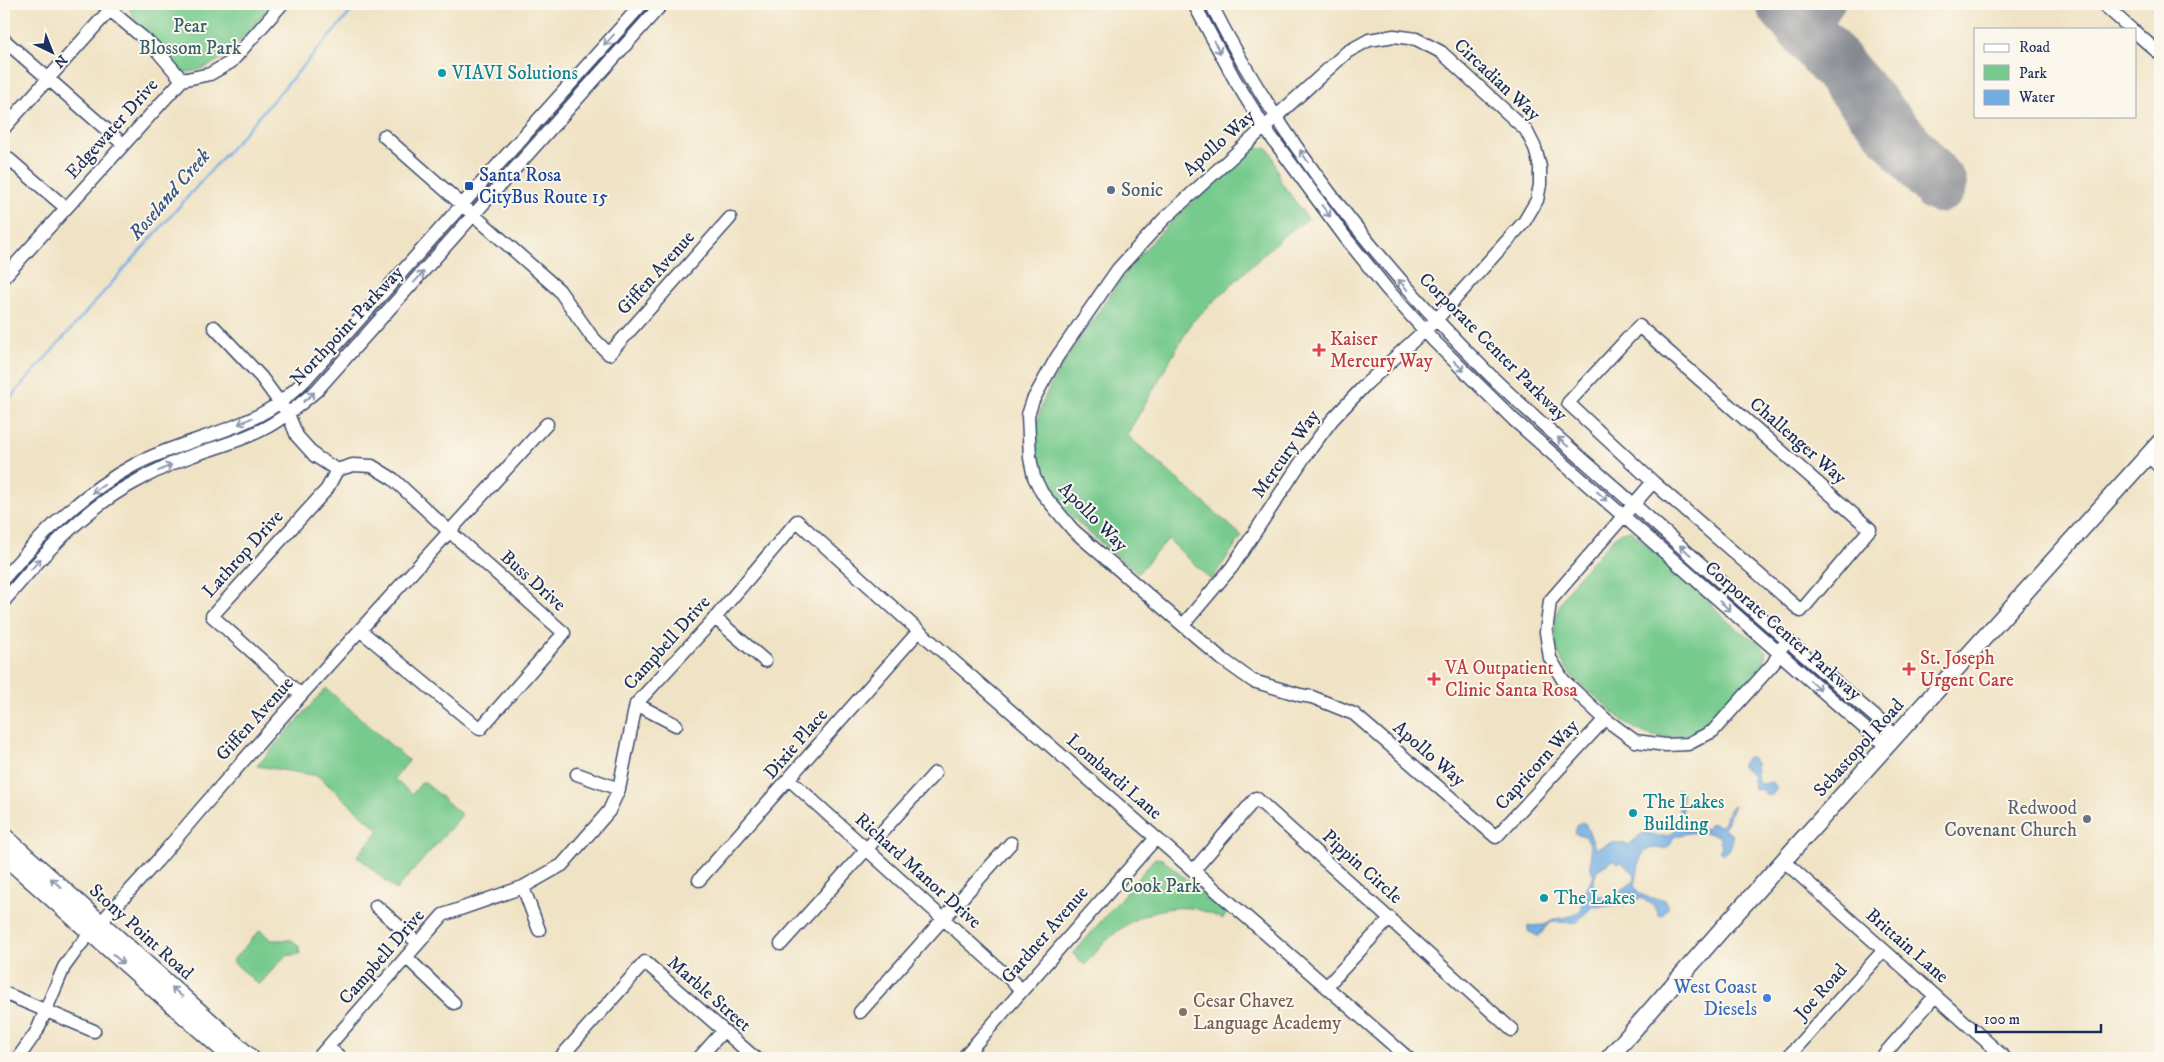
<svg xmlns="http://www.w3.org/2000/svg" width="2164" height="1062" font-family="'IM FELL DW Pica',serif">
<rect width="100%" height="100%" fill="#fbf7ec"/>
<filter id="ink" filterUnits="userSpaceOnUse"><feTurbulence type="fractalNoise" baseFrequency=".02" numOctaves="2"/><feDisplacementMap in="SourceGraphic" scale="10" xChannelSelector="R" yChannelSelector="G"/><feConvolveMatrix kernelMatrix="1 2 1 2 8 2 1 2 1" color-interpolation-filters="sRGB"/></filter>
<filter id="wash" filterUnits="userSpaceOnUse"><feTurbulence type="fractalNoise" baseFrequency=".0096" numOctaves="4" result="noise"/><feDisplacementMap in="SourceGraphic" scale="20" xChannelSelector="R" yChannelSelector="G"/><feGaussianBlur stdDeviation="1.12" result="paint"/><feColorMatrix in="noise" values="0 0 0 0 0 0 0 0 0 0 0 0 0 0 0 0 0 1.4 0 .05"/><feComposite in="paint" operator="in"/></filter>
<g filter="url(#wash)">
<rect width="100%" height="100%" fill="#f0e3c5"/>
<path fill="#77ca8d" stroke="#497c76" d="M129,4H272C248,31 219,76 178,72L138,28L128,5Z
M1255,147L1266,148L1271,152L1281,182L1308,219L1283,236L1192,322L1127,435L1242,536L1211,580L1168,539L1138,573C1105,545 1055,512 1041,469C1024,416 1055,375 1083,334C1102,307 1120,279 1141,254C1174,215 1217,182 1255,147Z
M1630,530L1706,597C1715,610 1728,622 1741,632C1750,638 1760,641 1766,651L1764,662C1742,687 1712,733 1676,737C1641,740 1623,722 1600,700C1590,692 1577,683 1569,672C1555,655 1551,627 1559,607C1570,580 1600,554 1619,533Z
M326,688L409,761L394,779L412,794L423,781L462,815L396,890L357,856L379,830L318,776L257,766Z
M1155,858L1162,859L1227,913L1223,919C1212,915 1201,909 1190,908C1146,904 1110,931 1085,965L1073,954Z
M260,930L271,940H292L299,946L300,954L285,956L259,985L232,961Z"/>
<path fill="#71ade2" stroke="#466ea0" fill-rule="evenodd" d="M1751,757L1756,763L1758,782L1761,784L1772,782L1776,786V790L1771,796L1765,795L1763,790L1754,789C1752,775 1754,775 1741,766L1746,758Z
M1677,790H1682L1683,820L1688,825H1696L1701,829H1706L1711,823L1719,826L1722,825L1730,808L1734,806L1724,828L1732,834C1735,841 1730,850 1723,854L1719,851L1722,846L1719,836C1709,831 1683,831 1673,838C1668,858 1654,842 1645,852C1636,860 1640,875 1634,885C1639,898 1652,898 1664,899L1668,907L1663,915L1659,916L1654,906L1641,898L1624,905L1592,907L1576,923L1550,922L1539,936H1537L1528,931V926L1544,925C1554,915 1571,920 1581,911L1582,895L1594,876C1586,863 1596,848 1585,836L1574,833L1576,826L1582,822L1585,823L1596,849L1612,842L1629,845L1642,833C1650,832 1657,837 1665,836C1686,833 1678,805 1677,790ZM1614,860L1618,864L1621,862L1634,873L1635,880L1610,899L1599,896L1593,892V883L1597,870Z"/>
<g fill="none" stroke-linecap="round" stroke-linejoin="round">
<path stroke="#71ade2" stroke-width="2.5" d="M4,405L358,4"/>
<path stroke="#868992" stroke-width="22" d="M1813,38L1834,4"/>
<path stroke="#868992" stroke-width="56" d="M1784,4L1939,185"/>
</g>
</g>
<g filter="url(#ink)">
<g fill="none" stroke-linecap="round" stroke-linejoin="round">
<g stroke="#3b4a6d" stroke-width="15">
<path id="minor" d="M103,4L154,47L182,80
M1194,4L1235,80L1264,127L1345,237L1387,289L1434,341L1514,420L1877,739L1891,742L1887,727C1801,653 1716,578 1631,502C1584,460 1535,419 1490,375C1380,266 1281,143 1211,4
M2103,4L2131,29
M2135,32L2160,54
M4,40L123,144
M4,128L115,4
M384,136L559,290L592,337L609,354L730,218
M4,155L66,208
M4,277L182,80L210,74L231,62L282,4
M214,327L261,377L288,414L297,436L315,456L337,470L353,465L372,466L393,479L449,531L564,633L480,729L361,631
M2148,456L2160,467
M1653,482L1801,611L1870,529L1639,326L1568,403L1653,482L1550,601L1546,632L1550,658L1563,680L1605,719L1635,741L1666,745L1688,744L1713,731L1773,664L1782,647
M4,578C42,534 83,492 136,464C180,441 231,434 273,407C284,400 295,390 305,380L642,4
M4,601C42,556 82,510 135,482C153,472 172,463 191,456C216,447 242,441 265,428C284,418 301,404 317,390L662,4
M715,618L765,661
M1183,625L1232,567L1305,456L1332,420L1366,384L1436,320L1524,222L1537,200L1540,185V167L1535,148L1526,130L1441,52L1416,39L1394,36L1369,40L1347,52L1164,219L1118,269L1057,357L1033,400L1028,415L1030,458L1034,477L1042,493L1073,530L1222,659L1253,681L1300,695L1312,697L1354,714L1496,837L1605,719
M301,695L212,616L327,489L337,470
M636,704L676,725
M577,774L619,789
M790,780L1022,990
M1785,862L2005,1058
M1194,870L1256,798L1512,1030
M699,880L919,631
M523,887L539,930
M376,906L418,943
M781,944L935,773
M406,957L454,1003
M1327,986L1390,918
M4,993L94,1031
M860,1012L1011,843
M328,1047L341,1058
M18,1058L37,1031L64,967L80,945L157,861L201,809L301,695L547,424
M318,1058L443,915L523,887L562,865L609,811L619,789L636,704L715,618L797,521L919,631L1408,1058
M560,1058L645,962L755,1058
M699,1058L723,1031
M963,1058L1156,838
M1787,1058L1883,951
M1881,1058L1935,996"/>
</g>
<g stroke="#3b4a6d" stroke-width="19">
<path id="major" d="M4,836L251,1058
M4,856L232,1058
M1609,1058L1722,929L2160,442"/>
</g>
<use href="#minor" stroke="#fff" stroke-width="12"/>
<use href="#major" stroke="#fff" stroke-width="16"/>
</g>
<defs><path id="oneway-shaft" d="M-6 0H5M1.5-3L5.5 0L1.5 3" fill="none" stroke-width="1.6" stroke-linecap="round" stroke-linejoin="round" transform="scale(1.25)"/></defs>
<g stroke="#8d97ae">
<use href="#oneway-shaft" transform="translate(609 40) rotate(132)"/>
<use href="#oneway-shaft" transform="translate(1217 47) rotate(61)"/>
<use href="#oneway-shaft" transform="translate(1304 156) rotate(-124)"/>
<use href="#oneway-shaft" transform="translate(1326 211) rotate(53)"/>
<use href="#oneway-shaft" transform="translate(419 277) rotate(-48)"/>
<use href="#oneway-shaft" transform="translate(1403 285) rotate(-132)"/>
<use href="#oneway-shaft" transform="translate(1459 366) rotate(45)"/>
<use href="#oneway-shaft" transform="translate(309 397) rotate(-41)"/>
<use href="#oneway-shaft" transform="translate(245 421) rotate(155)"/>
<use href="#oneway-shaft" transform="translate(1563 442) rotate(-139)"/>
<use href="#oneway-shaft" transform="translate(165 468) rotate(-25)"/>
<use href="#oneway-shaft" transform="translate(98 489) rotate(145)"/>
<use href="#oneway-shaft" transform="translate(1602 496) rotate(42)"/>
<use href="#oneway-shaft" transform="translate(1685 550) rotate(-138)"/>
<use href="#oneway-shaft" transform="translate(36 564) rotate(-48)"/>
<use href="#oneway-shaft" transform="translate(1725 606) rotate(41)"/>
<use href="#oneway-shaft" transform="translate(1815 685) rotate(42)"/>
<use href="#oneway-shaft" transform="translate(56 883) rotate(-138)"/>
<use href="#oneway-shaft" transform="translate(118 959) rotate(41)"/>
<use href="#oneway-shaft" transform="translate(177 992) rotate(-138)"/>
</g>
</g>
<g fill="#0f9aa8" stroke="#fbf7ec" stroke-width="2">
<circle cx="442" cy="73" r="5"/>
<circle cx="1633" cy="813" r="5"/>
<circle cx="1544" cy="898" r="5"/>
</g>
<rect fill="#1a4fb4" stroke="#fbf7ec" stroke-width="2" x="464" y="181" width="10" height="10" rx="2.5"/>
<circle fill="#5c6f8a" stroke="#fbf7ec" stroke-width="2" cx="1111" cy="190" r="5"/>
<g fill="#e0444e" stroke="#fbf7ec" stroke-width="2">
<path d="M1316.5 342.5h5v5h5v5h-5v5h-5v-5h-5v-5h5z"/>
<path d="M1906.5 661.5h5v5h5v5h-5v5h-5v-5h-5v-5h5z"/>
<path d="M1431.5 671.5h5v5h5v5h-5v5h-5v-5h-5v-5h5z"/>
</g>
<circle fill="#6b7280" stroke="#fbf7ec" stroke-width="2" cx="2087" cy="819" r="5"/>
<circle fill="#3f7fe0" stroke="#fbf7ec" stroke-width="2" cx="1767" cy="998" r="5"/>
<circle fill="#8d6e63" stroke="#fbf7ec" stroke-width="2" cx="1183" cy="1012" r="5"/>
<g text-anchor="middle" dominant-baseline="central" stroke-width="4" stroke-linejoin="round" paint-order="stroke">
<g font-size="19" fill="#375e6c" stroke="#fbf7ec">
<text x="190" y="26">Pear<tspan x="190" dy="22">Blossom Park</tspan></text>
<text x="1161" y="886">Cook Park</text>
</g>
<g font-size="19" fill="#0d838f" stroke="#fbf7ec" text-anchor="start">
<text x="452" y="73">VIAVI Solutions</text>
<text x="1643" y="802">The Lakes<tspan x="1643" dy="22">Building</tspan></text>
<text x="1554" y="898">The Lakes</text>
</g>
<g font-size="19" fill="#1b2f5e" stroke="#fbf7ec">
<text transform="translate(1497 80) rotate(43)">Circadian Way</text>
<text transform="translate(112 129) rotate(-48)">Edgewater Drive</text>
<text transform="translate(1219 143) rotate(-42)">Apollo Way</text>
<text transform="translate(656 273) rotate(-48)">Giffen Avenue</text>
<text transform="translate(347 326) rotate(-47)">Northpoint Parkway</text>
<text transform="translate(1493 347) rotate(45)">Corporate Center Parkway</text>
<text transform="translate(1798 441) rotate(41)">Challenger Way</text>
<text transform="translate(1286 454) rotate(-55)">Mercury Way</text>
<text transform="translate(1093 517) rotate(45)">Apollo Way</text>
<text transform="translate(243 554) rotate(-48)">Lathrop Drive</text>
<text transform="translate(533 581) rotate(42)">Buss Drive</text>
<text transform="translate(1783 631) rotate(41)">Corporate Center Parkway</text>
<text transform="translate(667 643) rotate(-48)">Campbell Drive</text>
<text transform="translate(255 719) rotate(-48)">Giffen Avenue</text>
<text transform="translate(796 744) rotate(-49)">Dixie Place</text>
<text transform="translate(1859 748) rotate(-48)">Sebastopol Road</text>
<text transform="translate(1429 754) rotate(41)">Apollo Way</text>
<text transform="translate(1537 765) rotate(-48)">Capricorn Way</text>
<text transform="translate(1114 777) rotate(41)">Lombardi Lane</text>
<text transform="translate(1362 867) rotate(42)">Pippin Circle</text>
<text transform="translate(918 871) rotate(42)">Richard Manor Drive</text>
<text transform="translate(141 932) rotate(42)">Stony Point Road</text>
<text transform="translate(1045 935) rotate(-49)">Gardner Avenue</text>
<text transform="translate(1907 946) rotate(41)">Brittain Lane</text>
<text transform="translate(382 957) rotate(-49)">Campbell Drive</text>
<text transform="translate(1821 992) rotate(-48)">Joe Road</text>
<text transform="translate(709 994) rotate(41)">Marble Street</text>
</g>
<g font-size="19" fill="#164399" stroke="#fbf7ec" text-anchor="start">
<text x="479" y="175">Santa Rosa<tspan x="479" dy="22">CityBus Route 15</tspan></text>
</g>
<g font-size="19" fill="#4e5e75" stroke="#fbf7ec" text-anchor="start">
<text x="1121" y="190">Sonic</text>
</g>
<g font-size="19" fill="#be3a42" stroke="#fbf7ec" text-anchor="start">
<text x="1330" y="339">Kaiser<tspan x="1330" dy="22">Mercury Way</tspan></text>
<text x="1920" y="658">St. Joseph<tspan x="1920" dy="22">Urgent Care</tspan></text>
<text x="1445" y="668">VA Outpatient<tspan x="1445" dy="22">Clinic Santa Rosa</tspan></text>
</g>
<g font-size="19" fill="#5b616d" stroke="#fbf7ec" text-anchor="end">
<text x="2077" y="808">Redwood<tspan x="2077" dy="22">Covenant Church</tspan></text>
</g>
<g font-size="19" fill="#366cbe" stroke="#fbf7ec" text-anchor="end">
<text x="1757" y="987">West Coast<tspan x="1757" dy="22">Diesels</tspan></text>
</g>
<g font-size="19" fill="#785e54" stroke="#fbf7ec" text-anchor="start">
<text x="1193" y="1001">Cesar Chavez<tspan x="1193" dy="22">Language Academy</tspan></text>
</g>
<g font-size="20" font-style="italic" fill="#355586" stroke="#fbf7ec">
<text transform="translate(170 195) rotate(-49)">Roseland Creek</text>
</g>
</g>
<rect width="2164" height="1062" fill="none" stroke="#fbf7ec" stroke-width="20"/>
<rect x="1974" y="28" width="162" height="90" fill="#fbf7ec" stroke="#a1a7b3"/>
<rect x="1984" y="44" width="25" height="8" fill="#ffffff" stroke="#a1a7b3"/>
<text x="2019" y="52" font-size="15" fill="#1b2f5e">Road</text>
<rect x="1984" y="65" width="25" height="15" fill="#77ca8d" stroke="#a1a7b3"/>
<text x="2019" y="78" font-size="15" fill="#1b2f5e">Park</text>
<rect x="1984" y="90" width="25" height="15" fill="#71ade2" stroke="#a1a7b3"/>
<text x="2019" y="102" font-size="15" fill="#1b2f5e">Water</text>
<g transform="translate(52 52) rotate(137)" stroke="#fbf7ec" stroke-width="4" paint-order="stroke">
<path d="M0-4L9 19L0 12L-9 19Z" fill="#1b2f5e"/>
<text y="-8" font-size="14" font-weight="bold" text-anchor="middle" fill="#1b2f5e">N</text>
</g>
<path d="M1976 1024v8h125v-8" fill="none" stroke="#1b2f5e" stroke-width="2.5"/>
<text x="1984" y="1024" font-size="15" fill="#1b2f5e" stroke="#fbf7ec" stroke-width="4" paint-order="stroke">100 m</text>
</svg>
